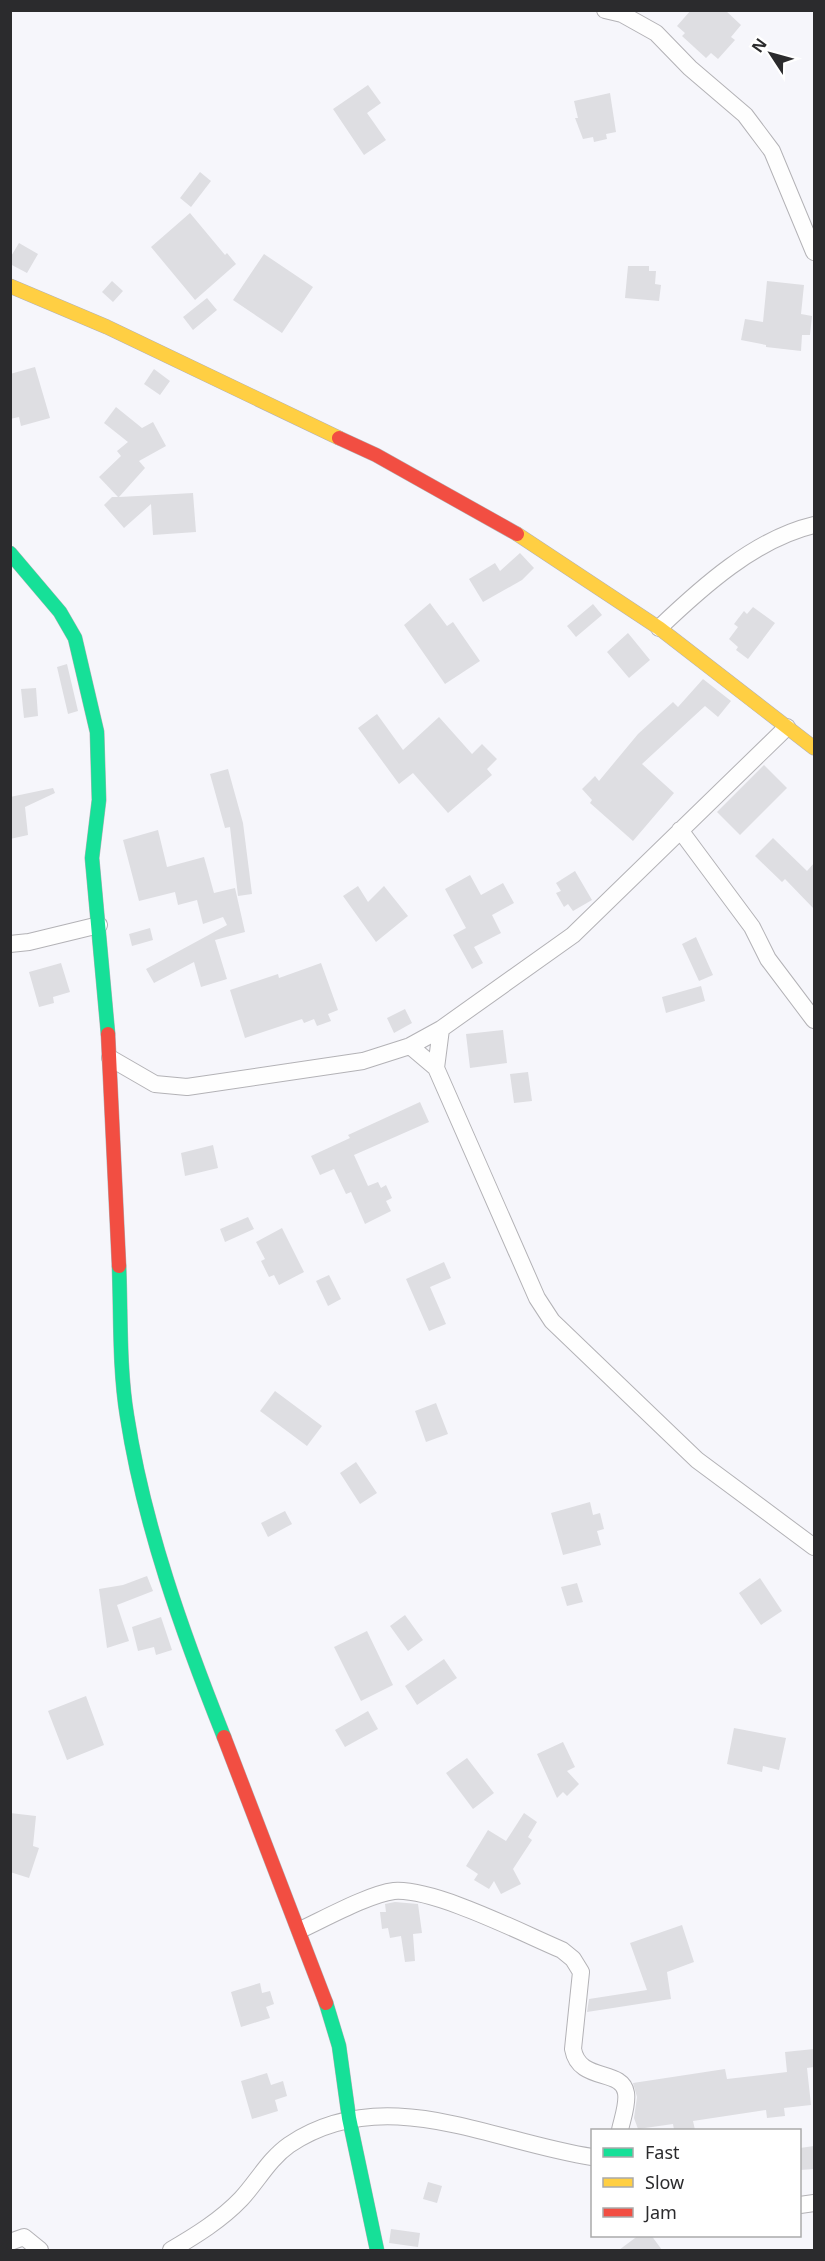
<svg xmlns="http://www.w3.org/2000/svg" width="825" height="2261" font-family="'Noto Sans',sans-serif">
<rect width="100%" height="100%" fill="#f6f6fb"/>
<path fill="#dedee2" d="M691,10H725L741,25L731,37L735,40L718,59L711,53L706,58L682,36L685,33L677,26Z
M368,85L381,103L367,113L386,140L364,155L333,109Z
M610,93L616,132L606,134L607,139L594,142L593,137L583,139L575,118H578L574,101Z
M200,172L211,181L191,207L180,198Z
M190,213L225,255L227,253L236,264L195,300L151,247Z
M19,243L38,254L27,273L10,264V258Z
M264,254L313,287L282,333L233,300Z
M628,266H649V271H656L655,284L661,285L659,301L625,298Z
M112,281L123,291L113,302L102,292Z
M767,281L804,285L801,314L812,316L810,335H802L801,351L766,347V345L741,340L745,319L763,322Z
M207,298L217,310L193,330L183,317Z
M35,367L50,418L21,426L19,417L10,419V374Z
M154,369L170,381L160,395L144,384Z
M116,407L142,428L153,422L166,446L139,461L145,468L119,497L193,493L196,532L153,535L151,504L124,528L104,505L112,497H118L99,477L121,456L117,451L128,442L104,423Z
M520,553L534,568L522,580L483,602L469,579L495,563L500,571Z
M430,603L447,626L453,622L480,661L445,684L404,625Z
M593,604L602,615L576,637L567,626Z
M753,607L775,623L748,659L736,650L738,647L729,639L738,627L734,624L744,611L747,614Z
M628,633L650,660L629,678L607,652Z
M67,664L78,711L68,714L57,667Z
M703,679L731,701L718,717L705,706L642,764L674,793L633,841L590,803L592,800L582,789L595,776L599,781L638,734L673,702L678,707Z
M36,688L38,716L24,718L21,689Z
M377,714L403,750L439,717L472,754L482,744L497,759L487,769L492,775L448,813L413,773L399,784L358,728Z
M764,765L787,788L740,835L717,812Z
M228,769L243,823L252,894L238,896L230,827L225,828L210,774Z
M53,788L55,793L25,807L28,835L10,839V797Z
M158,830L167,867L204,857L214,893L235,888L245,932L215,940L227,979L201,987L194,962L154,983L146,969L227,925L223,917L203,924L197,900L178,905L175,892L139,901L123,840Z
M773,838L807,871L814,863V909L785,879L782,882L755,856Z
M575,871L592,900L573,911L568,904L564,907L556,893L561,891L556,883Z
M470,875L481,895L503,883L514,903L492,915L501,933L474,947L483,963L472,969L453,935L466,928L445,889Z
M358,886L368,902L384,886L408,916L376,942L343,896Z
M150,928L153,940L132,946L129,934Z
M696,937L713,975L699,981L682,944Z
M61,963L70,992L53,997L54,1003L39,1007L29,972Z
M321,963L338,1010L328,1014L331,1021L317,1026L314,1019L304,1023L302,1019L245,1038L230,990L278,974L279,978Z
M701,986L705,1001L666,1013L662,997Z
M405,1009L412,1023L394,1033L387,1018Z
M503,1030L507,1063L470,1068L466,1034Z
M528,1072L532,1101L514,1103L510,1074Z
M420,1102L429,1122L354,1155L368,1186L378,1182L381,1188L386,1185L392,1198L386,1201L391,1211L365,1224L351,1192L346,1194L334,1169L320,1175L311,1156L350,1138L348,1135Z
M213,1145L218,1168L185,1176L181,1153Z
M248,1217L254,1229L225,1242L220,1229Z
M282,1228L304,1272L279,1285L274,1275L269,1277L261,1261L265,1259L256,1242Z
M444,1262L451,1278L430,1287L446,1324L429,1331L406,1279Z
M329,1275L341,1299L328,1306L316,1281Z
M275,1391L322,1426L307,1446L260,1411Z
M436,1403L448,1434L426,1442L415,1411Z
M356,1462L377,1493L360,1504L340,1473Z
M590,1502L593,1515L600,1513L604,1529L597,1531L601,1545L563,1555L551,1513Z
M285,1511L292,1524L268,1537L261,1523Z
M147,1576L153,1591L117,1605L129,1641L107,1648L99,1589L123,1585Z
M760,1578L782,1611L761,1625L739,1593Z
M577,1583L583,1602L567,1606L561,1587Z
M405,1615L423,1640L408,1651L390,1626Z
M161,1617L172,1650L156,1655L154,1647L138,1651L132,1627Z
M367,1631L393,1685L361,1701L334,1647Z
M444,1659L457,1678L417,1705L405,1686Z
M86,1696L104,1745L67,1760L48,1711Z
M368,1711L378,1729L345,1747L335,1730Z
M734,1728L786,1738L779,1770L763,1766L762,1772L727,1764Z
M563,1742L575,1767L567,1771L579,1784L567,1796L563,1792L557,1798L537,1754Z
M467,1758L494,1793L473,1809L446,1773Z
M10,1813L36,1816L33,1846L39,1848L29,1878L10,1872Z
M524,1813L537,1822L528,1837L532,1840L513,1869L521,1884L501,1894L494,1881L489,1889L474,1880L478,1874L466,1866L488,1830L506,1841Z
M395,1902L418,1904L422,1933L413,1934L415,1961L405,1962L401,1936L390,1938L388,1928L382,1929L380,1912H386L385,1904Z
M682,1925L694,1962L667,1972L671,1999L587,2012L589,1999L647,1990L630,1943Z
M260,1983L262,1993L270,1991L274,2004L266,2007L270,2018L241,2027L231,1992Z
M814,2049V2067L807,2068L811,2105L784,2108L785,2116L767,2118L766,2110L693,2121L695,2130H674L673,2124L638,2129L634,2118L637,2097L633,2083L725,2069L727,2079L787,2072L785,2052Z
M267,2073L271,2085L283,2081L287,2096L275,2100L278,2111L252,2119L241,2081Z
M814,2146V2169L800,2170V2148Z
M428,2182L442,2186L437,2203L423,2199Z
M391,2229L420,2233L418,2247L389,2243Z
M639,2235H651L662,2250H619Z"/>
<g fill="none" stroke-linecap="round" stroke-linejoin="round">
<g stroke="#b3b2b6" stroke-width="18">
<path id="street" d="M605,10L622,14L656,33L690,68L745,115L772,151L814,252
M659,628C702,587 755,539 814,525
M680,830L752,927L768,959L814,1020
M10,944L29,942L99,925
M410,1046L436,1068L537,1298L552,1321L697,1460L814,1547
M110,1058L155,1084L187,1087L363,1061L410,1046L441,1029L573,935L787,727
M436,1068L441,1029
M300,1930C324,1919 369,1894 394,1891C434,1888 522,1933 562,1950L573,1959L581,1972L573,2049C579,2083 622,2068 626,2093C628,2104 622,2120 620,2130
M800,2205L814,2203
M10,2242L24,2237L40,2250
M171,2250C195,2236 221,2220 241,2199C257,2182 269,2159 289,2145C384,2081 492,2142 592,2157"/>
</g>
<g stroke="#b3b2b6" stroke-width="15">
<path id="fast" d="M10,553L60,612L75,638L97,732L99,800L92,858L108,1034
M119,1266C121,1314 119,1368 127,1416C144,1526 183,1634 224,1737
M326,2003L339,2046L349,2118L377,2250"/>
</g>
<g stroke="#b3b2b6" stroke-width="15">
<path id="slow" d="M10,286L107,327L339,438
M517,534L659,628L814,748"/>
</g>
<g stroke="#b3b2b6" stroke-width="15">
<path id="jam" d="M339,438L376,455L517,534
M108,1034L119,1266
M224,1737L326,2003"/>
</g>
<use href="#street" stroke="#fefefe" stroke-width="16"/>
<use href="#fast" stroke="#16e098" stroke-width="14"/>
<use href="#slow" stroke="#ffcf43" stroke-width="14"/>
<use href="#jam" stroke="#f24e42" stroke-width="14"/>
</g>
<rect width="825" height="2261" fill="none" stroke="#2b2b2d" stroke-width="24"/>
<rect x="591" y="2129" width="210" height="108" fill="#ffffff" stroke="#aaaaab" stroke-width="1.5"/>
<rect x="603" y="2148" width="30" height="9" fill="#16e098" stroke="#aaaaab" stroke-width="1.5"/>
<text x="645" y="2159" font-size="18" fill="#2b2b2d">Fast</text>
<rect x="603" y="2178" width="30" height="9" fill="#ffcf43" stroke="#aaaaab" stroke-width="1.5"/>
<text x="645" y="2189" font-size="18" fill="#2b2b2d">Slow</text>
<rect x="603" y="2208" width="30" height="9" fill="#f24e42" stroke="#aaaaab" stroke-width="1.5"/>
<text x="645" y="2219" font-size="18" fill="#2b2b2d">Jam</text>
<g transform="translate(771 54) rotate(306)" stroke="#ffffff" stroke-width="4.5" paint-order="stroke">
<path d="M0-4.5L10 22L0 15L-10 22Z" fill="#2b2b2d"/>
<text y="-9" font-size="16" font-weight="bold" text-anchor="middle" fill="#2b2b2d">N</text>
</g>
</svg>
